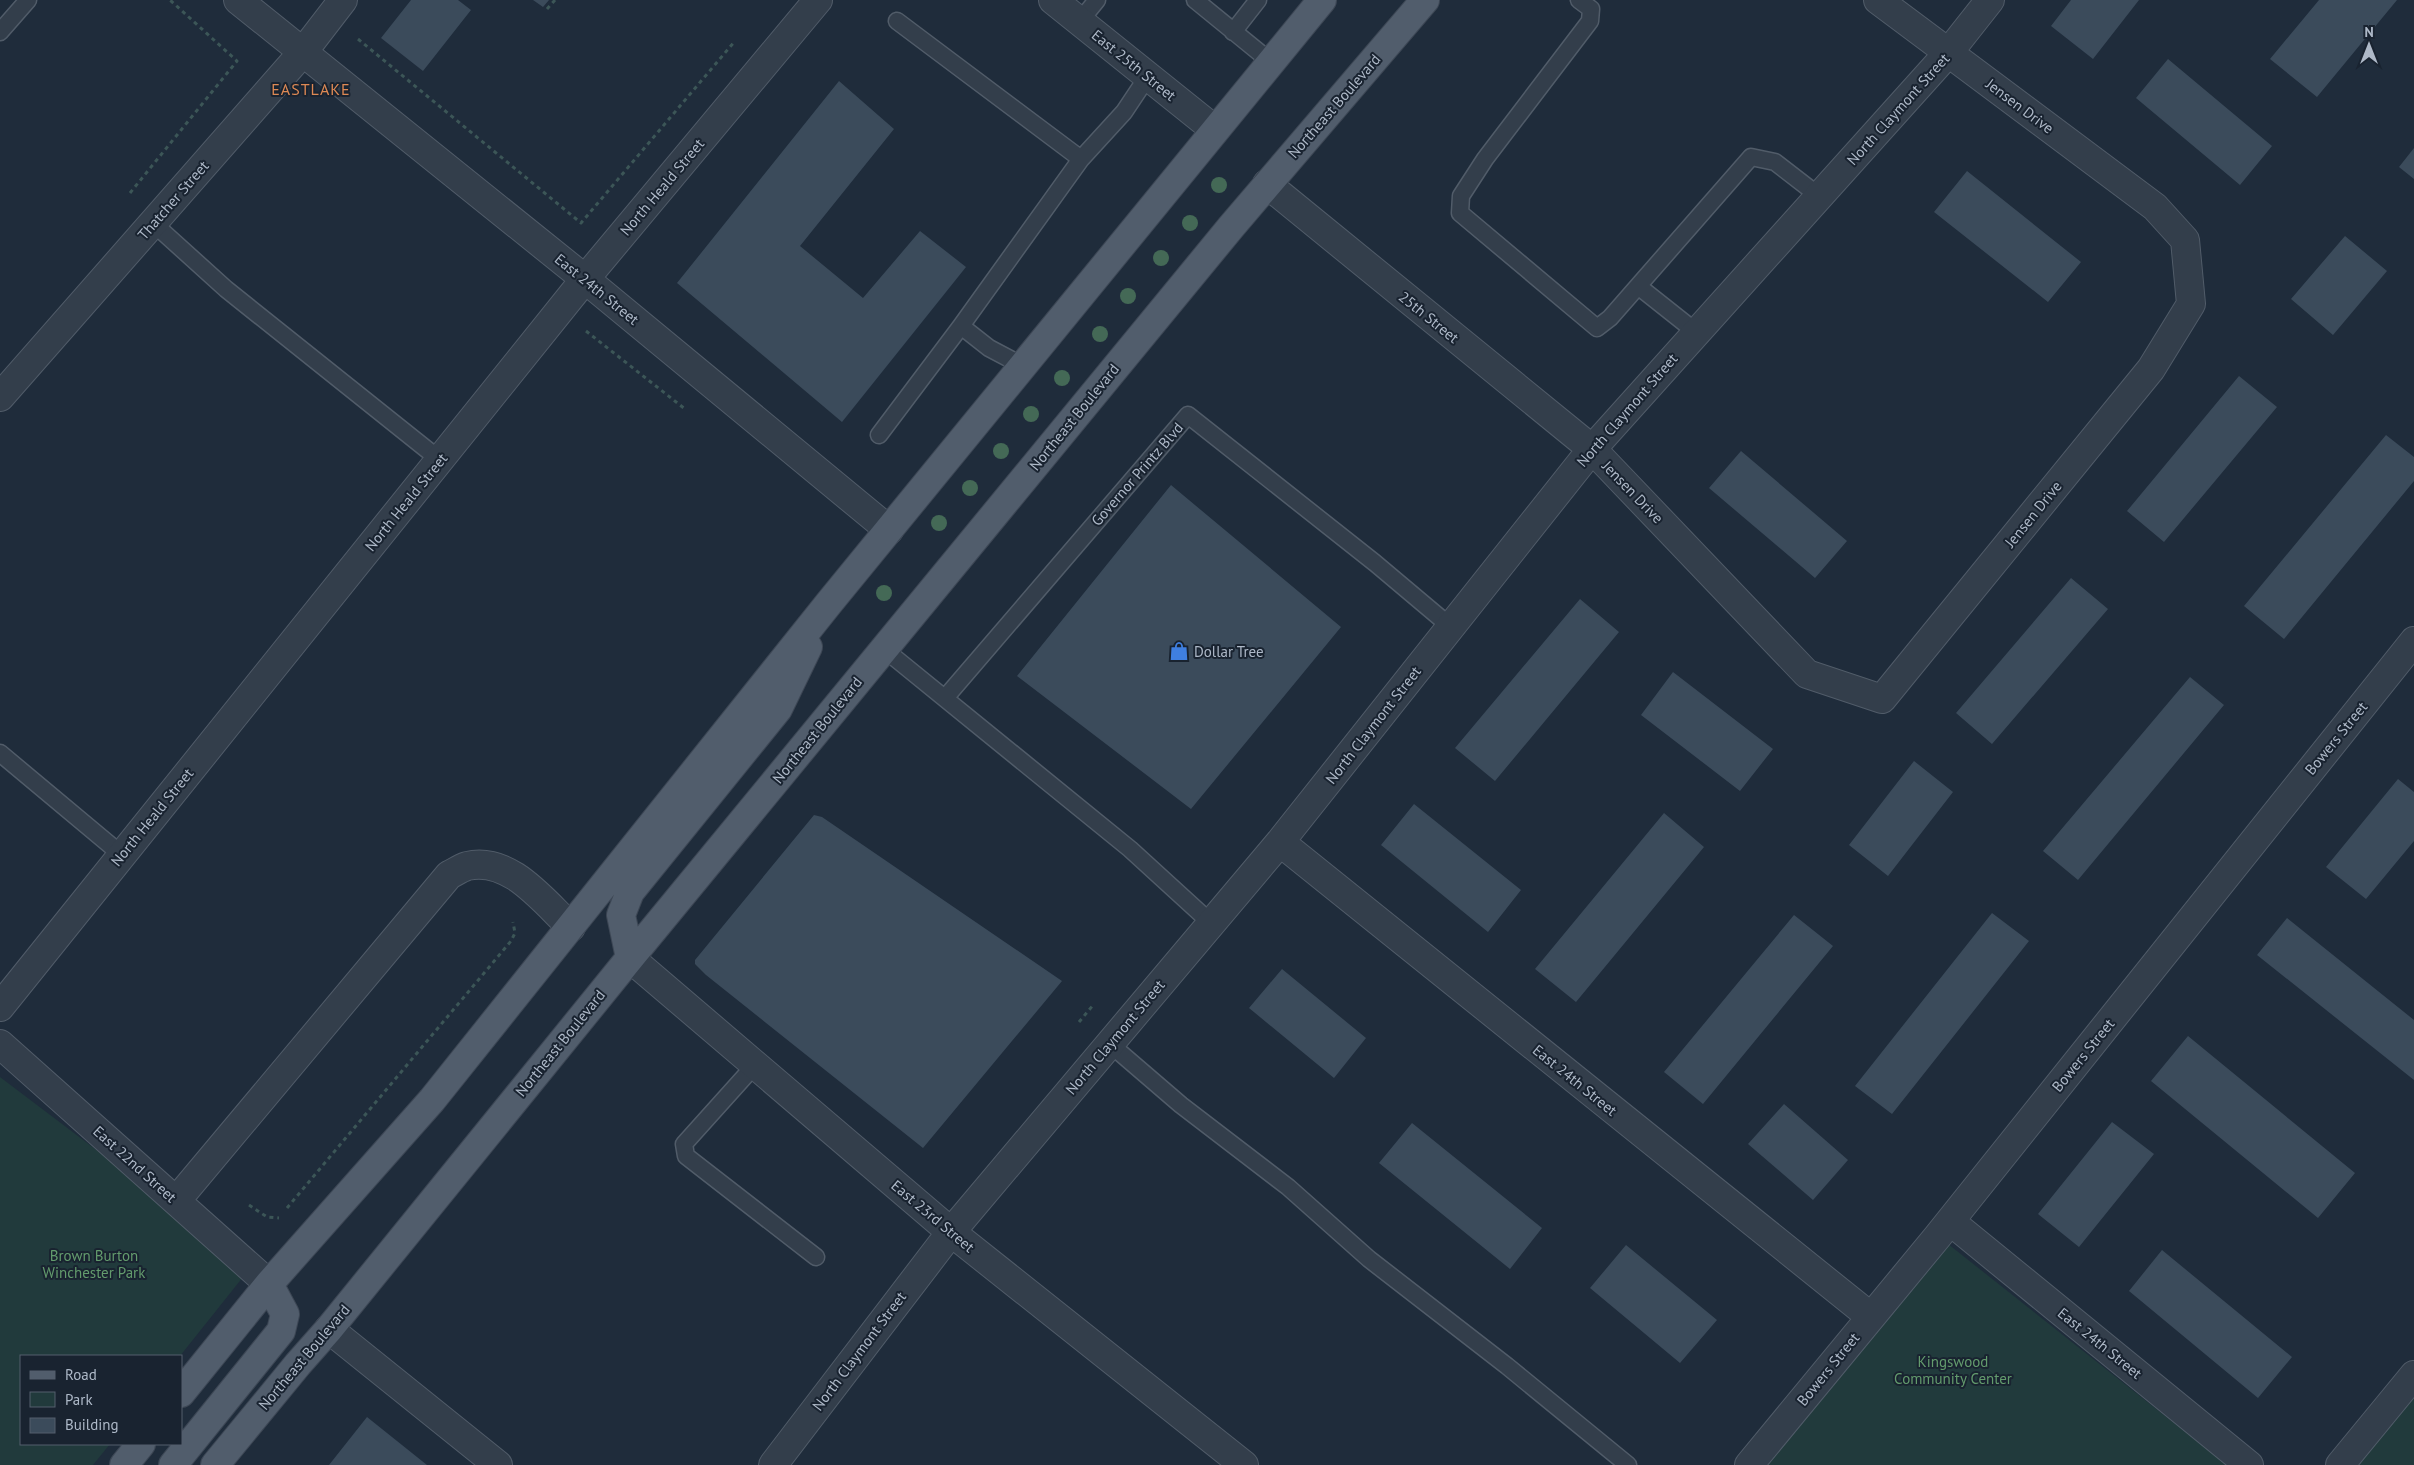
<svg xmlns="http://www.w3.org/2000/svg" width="2414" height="1465" font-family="'PT Sans',sans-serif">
<rect width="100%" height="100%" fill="#1f2c3b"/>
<path fill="#213a3c" d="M0,1077L251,1267L180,1356H21V1444H110L93,1465H0Z
M1938,1236L2227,1465H1752Z
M2414,1376V1465H2342Z"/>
<path fill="#3b4b5b" d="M411,0H458L471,10L423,71L381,38Z
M533,0H549L543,7Z
M2071,0H2139L2093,59L2051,26Z
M2319,0H2397L2317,97L2270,59Z
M2168,59L2272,146L2240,185L2136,98Z
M839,81L894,129L800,246L863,298L920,231L966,267L842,422L677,283Z
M2414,148V179L2399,167Z
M1967,171L2081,262L2048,302L1934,212Z
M2345,236L2387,271L2333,335L2291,299Z
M2239,376L2277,407L2164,542L2127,511Z
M2386,435L2414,457V481L2284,639L2244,606Z
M1741,451L1847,541L1815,578L1709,488Z
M1171,485L1341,627L1191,809L1017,676Z
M2071,578L2108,609L1992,744L1956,713Z
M1580,599L1619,632L1495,781L1455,748Z
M1673,672L1773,749L1740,791L1641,715Z
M2190,677L2224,705L2078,880L2043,851Z
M1914,761L1953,792L1888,876L1849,845Z
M2398,779L2414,792V841L2366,899L2326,867Z
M1414,804L1521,890L1488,932L1381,845Z
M1664,813L1704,847L1576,1002L1535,969Z
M814,815L822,817L1062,981L923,1148L706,975L695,964V960Z
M1992,913L2029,941L1892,1114L1855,1086Z
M1794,915L1833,946L1703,1104L1664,1072Z
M2287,918L2414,1020V1080L2257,955Z
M1282,969L1366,1038L1334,1078L1249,1008Z
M2188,1036L2355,1173L2318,1218L2151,1081Z
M1784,1104L1848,1160L1813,1200L1748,1144Z
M2112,1122L2154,1154L2079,1247L2038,1214Z
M1412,1123L1542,1228L1510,1269L1379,1163Z
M1626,1245L1717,1320L1680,1363L1590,1288Z
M2162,1250L2292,1357L2258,1398L2129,1291Z
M367,1417L427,1465H329Z"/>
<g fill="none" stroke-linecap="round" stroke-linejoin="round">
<g stroke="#515c69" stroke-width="19">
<path id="lane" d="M1195,0L1271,62
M1579,0L1591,9L1590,21L1485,159L1461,196L1460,213L1597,328L1610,318L1751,157L1775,162L1819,196
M1080,21L1097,0
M0,32L28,0
M1233,32L1258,0
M1081,159L1124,112L1148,76
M153,223L226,289L440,460
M1638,286L1696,332
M961,326L989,348L1023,366
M879,435L961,326L1081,159L897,21
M884,649L1130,849L1211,923
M945,698L1188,415L1375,563L1451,627
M0,753L122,855
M1110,1044L1181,1105L1288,1187L1369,1259L1507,1366L1628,1465
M755,1065L684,1144L686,1156L816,1257"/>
</g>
<g stroke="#515c69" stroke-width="30">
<path id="street" d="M238,0L585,279L889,530
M1053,0L1215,130
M1267,184L1592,449L1807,674L1882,699L2151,369L2191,304L2185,240L2155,207L1878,0
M0,397L303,52L343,0
M1280,842L1871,1317
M630,958L951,1232L1244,1465
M0,1007L585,279L818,0
M0,1044L269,1284
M176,1201L449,875C455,872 461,868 467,866C510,856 543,901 571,927
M1950,1221L2249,1465
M329,1329L498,1465
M773,1465L951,1232L1280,842L1592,449L1949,52L1990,0
M1749,1465L1938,1236L2414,641
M2340,1465L2414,1375"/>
</g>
<g stroke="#3d4755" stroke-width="30">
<path id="primary" d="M630,958L621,915L630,892L778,709L808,647
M181,1393L269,1284L432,1100L829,603L1322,0
M124,1465L141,1444
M173,1465L281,1331L285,1314L269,1284
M215,1465L298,1364L329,1329L630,958L1231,227L1425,0"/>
</g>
<path stroke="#3c5657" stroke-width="3" stroke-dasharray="4 4" stroke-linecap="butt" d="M547,9L555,0
M358,39L581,223L735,41
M130,193L237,61L170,0
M586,331L685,409
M1079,1022L1094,1004
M249,1205L267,1217L279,1218
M287,1208L511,941L515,933L513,922"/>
<use href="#lane" stroke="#333e4b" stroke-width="16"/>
<use href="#street" stroke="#333e4b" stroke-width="28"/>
<use href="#primary" stroke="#515d6c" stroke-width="28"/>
</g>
<g fill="#446956">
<circle cx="1219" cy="185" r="8"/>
<circle cx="1190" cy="223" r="8"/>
<circle cx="1161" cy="258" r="8"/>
<circle cx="1128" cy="296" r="8"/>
<circle cx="1100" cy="334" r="8"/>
<circle cx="1062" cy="378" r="8"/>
<circle cx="1031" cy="414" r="8"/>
<circle cx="1001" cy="451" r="8"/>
<circle cx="970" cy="488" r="8"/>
<circle cx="939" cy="523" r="8"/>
<circle cx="884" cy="593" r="8"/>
</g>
<defs>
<g id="shop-bare" transform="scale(1.5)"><path d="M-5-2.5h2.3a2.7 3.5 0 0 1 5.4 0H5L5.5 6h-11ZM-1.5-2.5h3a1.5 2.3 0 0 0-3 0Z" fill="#3f7fe0" stroke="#192330" stroke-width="2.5" paint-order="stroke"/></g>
</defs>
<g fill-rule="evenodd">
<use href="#shop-bare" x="1179" y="651"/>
</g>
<g text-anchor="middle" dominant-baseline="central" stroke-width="4" stroke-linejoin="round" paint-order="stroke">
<g font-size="15" fill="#aeb9c8" stroke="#192330">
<text transform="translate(1134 65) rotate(39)">East 25th Street</text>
<text transform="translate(1334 106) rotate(-49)">Northeast Boulevard</text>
<text transform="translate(2020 106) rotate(37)">Jensen Drive</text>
<text transform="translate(1898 109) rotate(-48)">North Claymont Street</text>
<text transform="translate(662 187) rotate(-50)">North Heald Street</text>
<text transform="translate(173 200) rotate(-49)">Thatcher Street</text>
<text transform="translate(597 289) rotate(39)">East 24th Street</text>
<text transform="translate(1429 317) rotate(39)">25th Street</text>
<text transform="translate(1627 410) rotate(-49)">North Claymont Street</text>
<text transform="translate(1074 417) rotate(-51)">Northeast Boulevard</text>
<text transform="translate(1137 474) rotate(-49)">Governor Printz Blvd</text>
<text transform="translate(1633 492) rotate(46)">Jensen Drive</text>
<text transform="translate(406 502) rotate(-51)">North Heald Street</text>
<text transform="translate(2033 514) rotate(-51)">Jensen Drive</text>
<text transform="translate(1373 725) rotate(-52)">North Claymont Street</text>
<text transform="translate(817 730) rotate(-51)">Northeast Boulevard</text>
<text transform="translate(2336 738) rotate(-51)">Bowers Street</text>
<text transform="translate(152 817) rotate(-51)">North Heald Street</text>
<text transform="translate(1115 1037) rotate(-50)">North Claymont Street</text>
<text transform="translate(560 1043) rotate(-51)">Northeast Boulevard</text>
<text transform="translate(2083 1055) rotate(-51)">Bowers Street</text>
<text transform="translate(1575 1080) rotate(39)">East 24th Street</text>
<text transform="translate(135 1164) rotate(42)">East 22nd Street</text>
<text transform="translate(933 1216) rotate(40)">East 23rd Street</text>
<text transform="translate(2100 1343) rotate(39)">East 24th Street</text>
<text transform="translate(859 1351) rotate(-53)">North Claymont Street</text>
<text transform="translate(304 1357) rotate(-50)">Northeast Boulevard</text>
<text transform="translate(1828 1369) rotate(-51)">Bowers Street</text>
</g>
<g font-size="15" fill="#aeb9c8" stroke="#192330" text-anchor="start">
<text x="1194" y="651">Dollar Tree</text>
</g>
<g font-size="15" fill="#639b6d" stroke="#192330">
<text x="94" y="1255">Brown Burton<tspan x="94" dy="17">Winchester Park</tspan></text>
<text x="1953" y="1361">Kingswood<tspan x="1953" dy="17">Community Center</tspan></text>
</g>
<g font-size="16" letter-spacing="1" fill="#dd8954" stroke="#192330">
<text x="311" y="89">EASTLAKE</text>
</g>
</g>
<rect x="20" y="1355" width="162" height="90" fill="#192330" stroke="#555f6d"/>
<rect x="30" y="1371" width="25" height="8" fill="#515d6c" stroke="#555f6d"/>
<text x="65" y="1380" font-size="15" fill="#aeb9c8">Road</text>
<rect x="30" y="1392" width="25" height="15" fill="#213a3c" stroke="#555f6d"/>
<text x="65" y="1405" font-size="15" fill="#aeb9c8">Park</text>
<rect x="30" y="1418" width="25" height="15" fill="#3b4b5b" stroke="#555f6d"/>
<text x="65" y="1430" font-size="15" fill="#aeb9c8">Building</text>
<g transform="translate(2369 45)" stroke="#192330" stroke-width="4" paint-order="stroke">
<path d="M0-4L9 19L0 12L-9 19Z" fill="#aeb9c8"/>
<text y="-8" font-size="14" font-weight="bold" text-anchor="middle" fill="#aeb9c8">N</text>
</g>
</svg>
